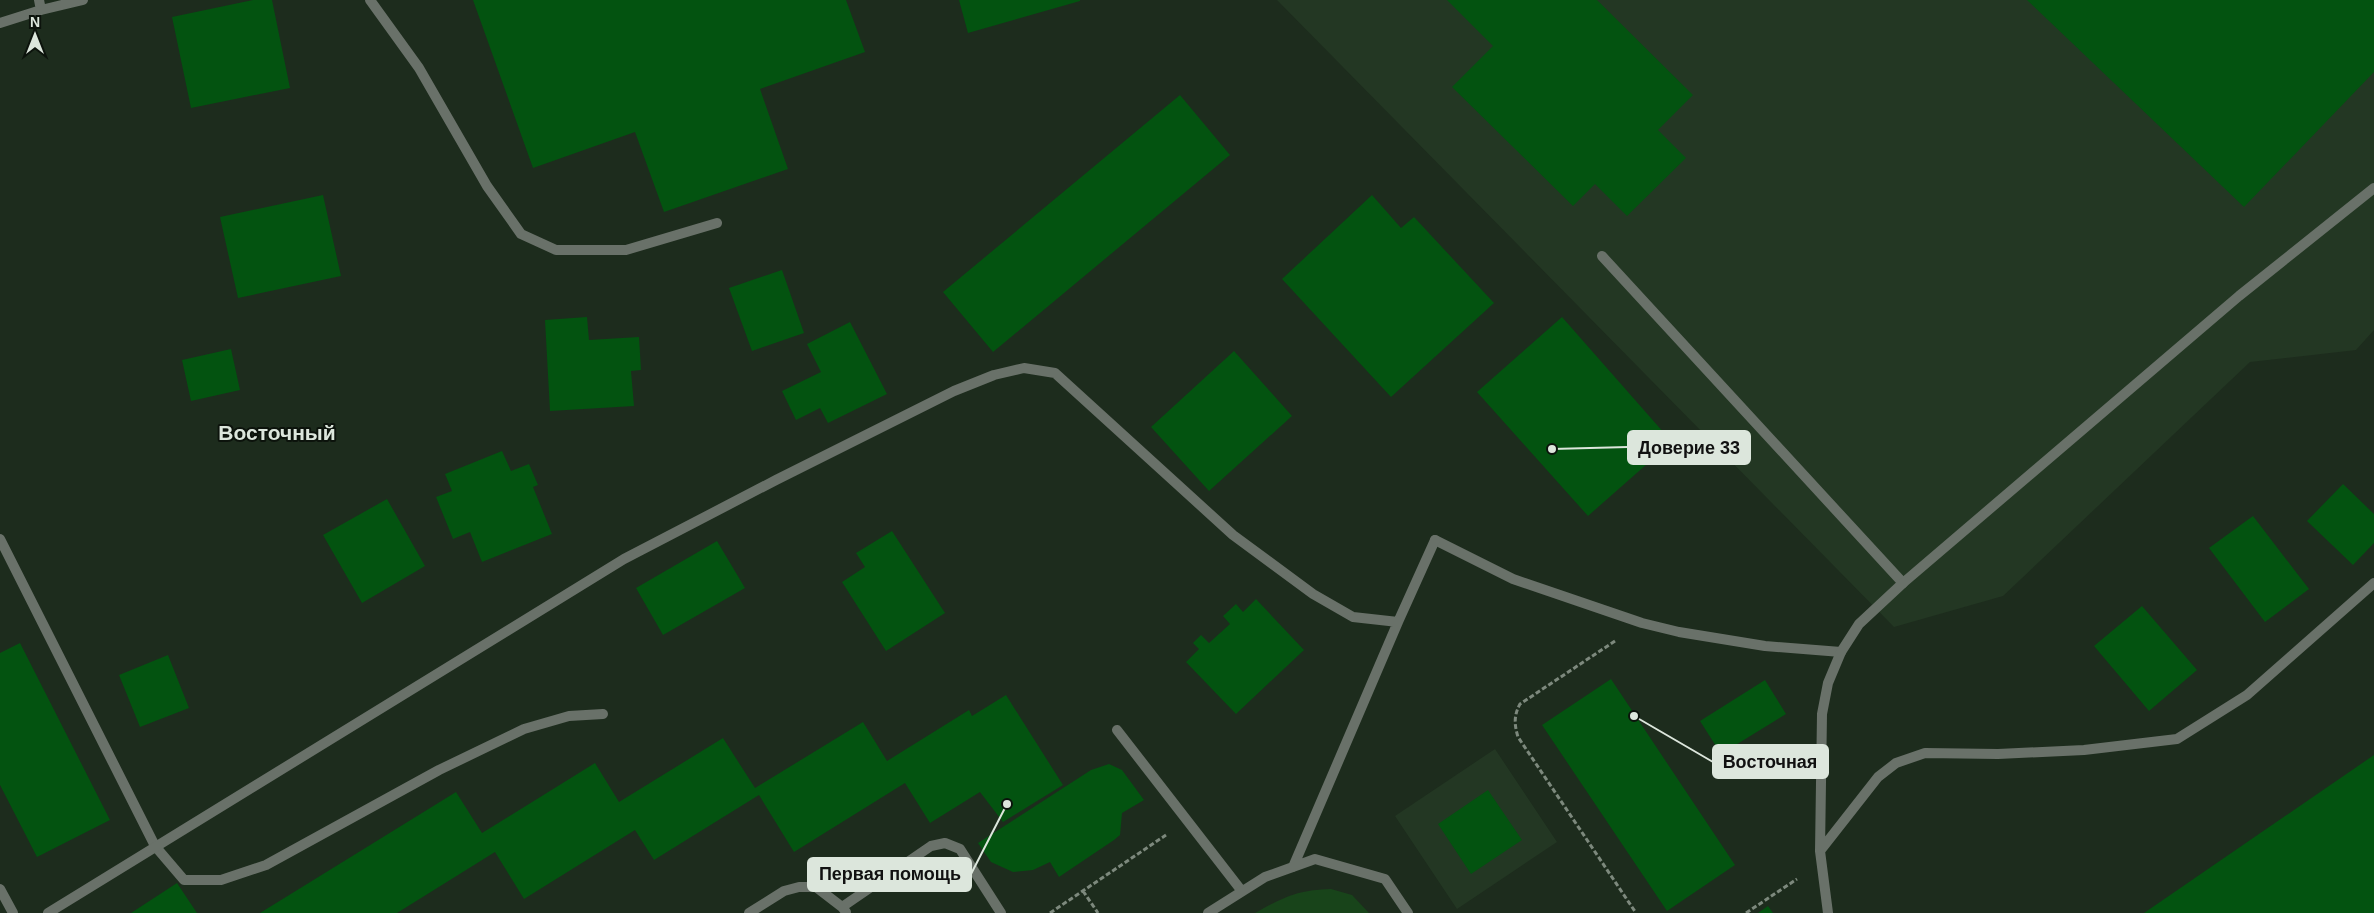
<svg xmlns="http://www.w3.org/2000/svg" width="2374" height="913" font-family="Helvetica,sans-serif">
<rect width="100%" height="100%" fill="#1d2c1d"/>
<path fill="#233723" d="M1277,0H2374V330L2356,350L2250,362L2003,596L1894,627Z
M1495,749L1557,842L1457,909L1395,816Z"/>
<path fill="#18441a" d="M1331,889L1352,895L1369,913H1255C1284,897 1297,890 1331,889Z"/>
<path fill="#035310" d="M253,0H272L290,88L191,108L172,17Z
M473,0H846L865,52L760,89L788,169L664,212L635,132L533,168Z
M959,0H1080V1L968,33Z
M1447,0H1597L1693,95L1658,130L1686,158L1627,216L1595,184L1573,206L1452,87L1493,46Z
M2027,0H2374V72L2244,207Z
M1180,95L1230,155L993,352L943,292Z
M323,195L341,276L238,298L220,217Z
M1372,195L1401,228L1414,217L1494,303L1391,397L1282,279Z
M782,270L804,333L752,351L729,288Z
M587,317L589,340L639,337L641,370L631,371L634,406L550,411L545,320Z
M1562,317L1672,442L1588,516L1477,392Z
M850,322L887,394L828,423L820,408L796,420L782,391L821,372L807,344Z
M231,349L240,390L191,401L182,360Z
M1234,351L1292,416L1209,491L1151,427Z
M502,451L511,471L529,464L538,485L533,487L552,534L482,562L470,532L453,539L436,497L452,491L445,474Z
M2343,484L2374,514V543L2353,565L2307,521Z
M387,499L425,566L362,603L323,535Z
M2253,516L2309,589L2265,622L2209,548Z
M892,531L945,613L886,651L842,582L865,567L856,553Z
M717,541L745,588L663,635L636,588Z
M1256,599L1304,650L1236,714L1186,662L1199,649L1193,643L1201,635L1209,643L1230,624L1223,616L1236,604L1243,612Z
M2142,606L2197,670L2149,711L2094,646Z
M20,643L110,820L37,857L0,785V653Z
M168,655L189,708L140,727L119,675Z
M1611,679L1735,865L1667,911L1542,725Z
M1765,680L1786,714L1721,754L1700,721Z
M1006,695L1063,785L1003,822L980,792L930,823L905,783L794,852L759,795L654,860L635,830L524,899L495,852L397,913H260L456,792L482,833L595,763L619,802L723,738L755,788L863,722L887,761L969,710L972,716Z
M2374,755V913H2144Z
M1109,764L1122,770L1144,800L1122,813L1120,835L1114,840L1059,877L1050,862L1033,870L1013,872L991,862L978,843L1091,770Z
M1488,790L1522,840L1471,874L1438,824Z
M177,883L197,913H131Z
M1768,906L1773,913H1758Z"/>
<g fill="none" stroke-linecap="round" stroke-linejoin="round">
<path stroke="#7d897d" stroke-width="3" stroke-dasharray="5 2.5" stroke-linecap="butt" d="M1615,641L1520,704C1514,715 1514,724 1518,737L1636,913
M1083,891L1098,913
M1050,913L1166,835
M1746,913L1797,879"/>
<path stroke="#697169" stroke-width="10" d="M370,0L419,68L487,186L521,234L556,250H626L717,223
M41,10L83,0
M0,23L41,10L39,0
M1602,256L1903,583
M0,539L155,846L184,880H221L266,865L439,770L524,729L569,716L603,714
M1435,540L1513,579L1642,623L1679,632L1765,646L1841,652
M1117,730L1241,890
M842,907L931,846L945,843L960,849L1001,913
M749,913L784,891L799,887H816L842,907L846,912"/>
<path stroke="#697169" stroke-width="10" d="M1820,851L1878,777L1896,763L1925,753L1998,754L2084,750L2177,739L2247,695L2374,583
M1293,867L1398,622
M0,889L13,913
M48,913L624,559L776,480L954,391L994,375L1024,368L1055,373L1233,535L1313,594L1353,617L1398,622L1435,540
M1208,913L1265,877L1315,859L1385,879L1408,913
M1828,913L1820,851L1822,714L1828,683L1841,652L1859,624L1903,583L2239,296L2374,188"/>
</g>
<g text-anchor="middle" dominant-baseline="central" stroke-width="4" stroke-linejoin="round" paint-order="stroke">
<g font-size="21" font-weight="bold" fill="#dce6dc" stroke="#0c130c">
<text x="277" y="432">Восточный</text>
</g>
</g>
<path fill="none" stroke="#dce6dc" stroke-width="2" d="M1552 449L1628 447M1634 716L1713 762M1007 804L971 874"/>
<g fill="#dce6dc" stroke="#0c130c" stroke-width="2">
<circle cx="1552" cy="449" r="5"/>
<circle cx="1634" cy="716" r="5"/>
<circle cx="1007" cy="804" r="5"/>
</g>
<g fill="#dce6dc" stroke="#dce6dc" stroke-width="2">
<rect x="1628" y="431" width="122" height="33" rx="5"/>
<rect x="1713" y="745" width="115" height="33" rx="5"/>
<rect x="808" y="858" width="163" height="33" rx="5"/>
</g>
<g font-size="18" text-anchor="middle" font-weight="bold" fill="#111">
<text x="1689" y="454">Доверие 33</text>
<text x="1770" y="768">Восточная</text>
<text x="890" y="880">Первая помощь</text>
</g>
<g transform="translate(35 35)" stroke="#0c130c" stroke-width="4" paint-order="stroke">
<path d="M0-4L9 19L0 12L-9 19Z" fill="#dce6dc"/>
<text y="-8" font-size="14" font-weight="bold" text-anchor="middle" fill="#dce6dc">N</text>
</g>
</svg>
